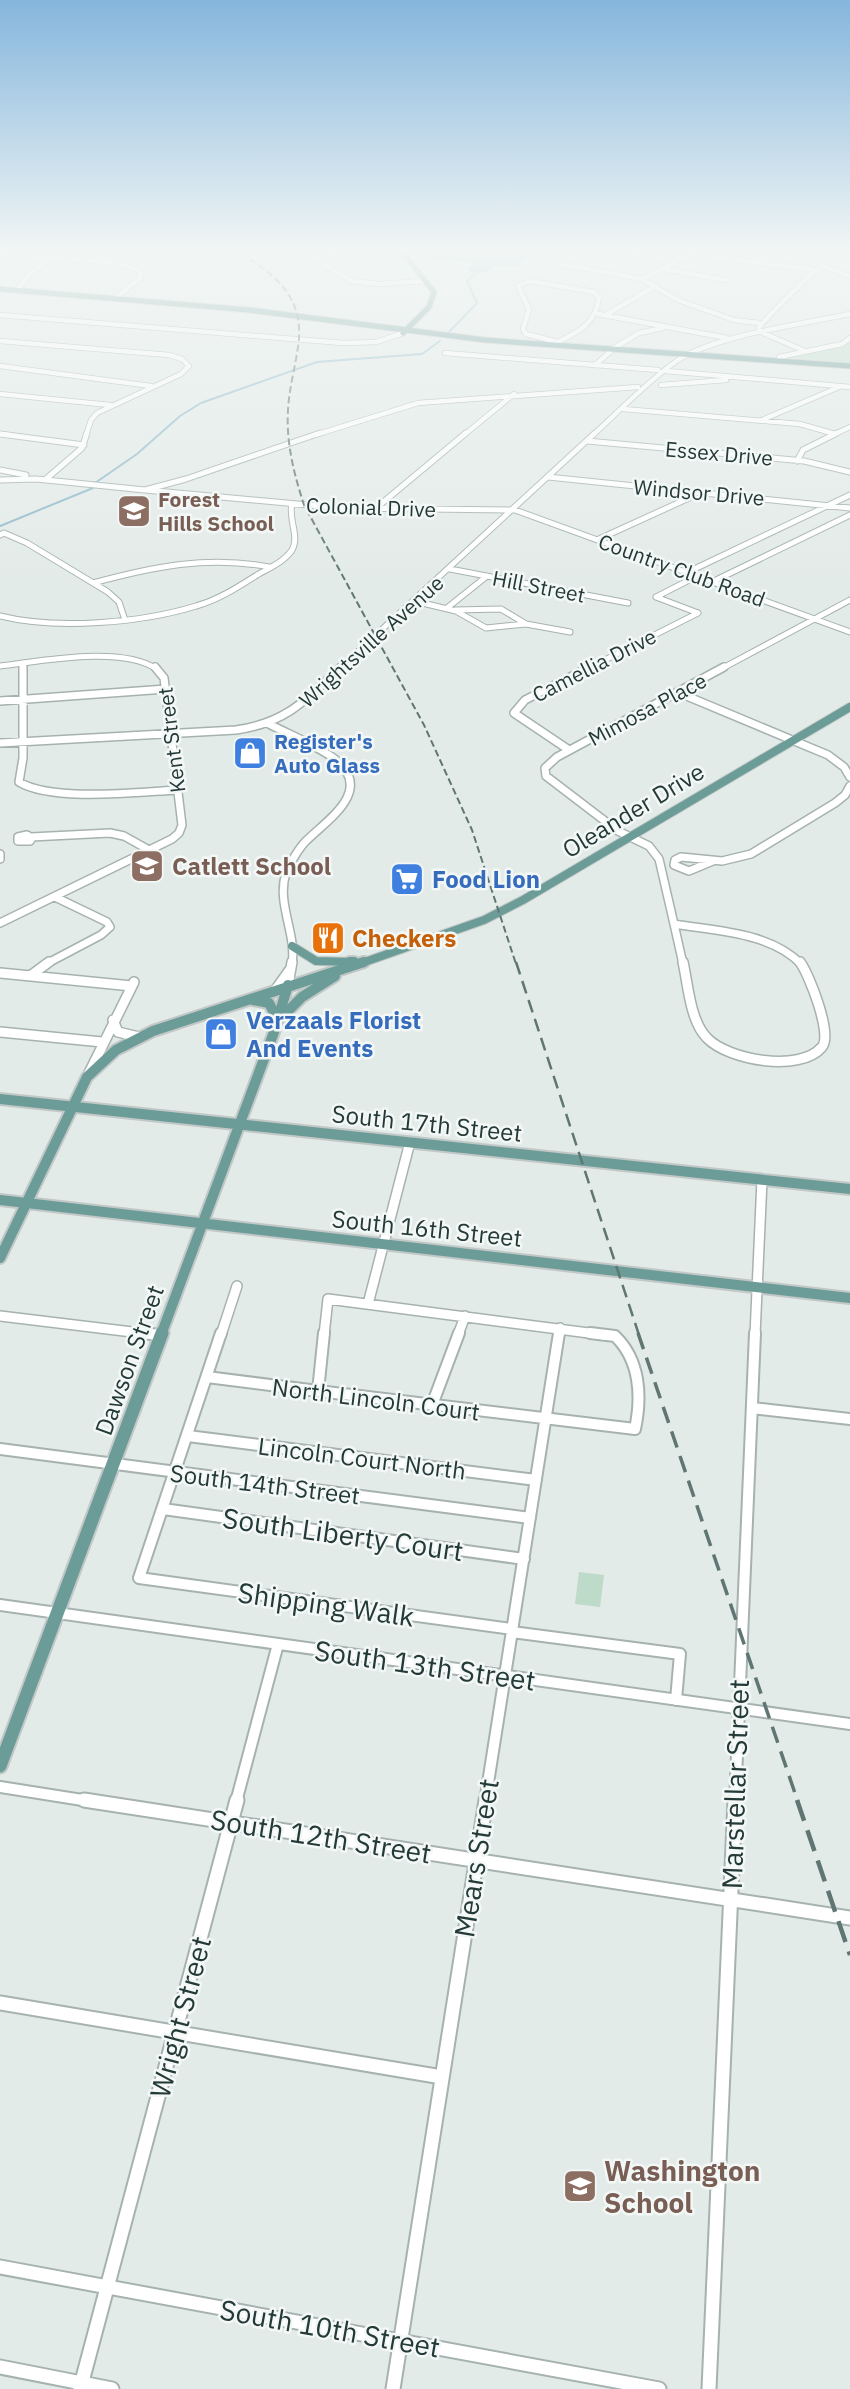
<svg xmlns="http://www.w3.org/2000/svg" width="850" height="2389" font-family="'IBM Plex Sans',sans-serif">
<rect width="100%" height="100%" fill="#e3ebe8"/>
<path fill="#bedac9" d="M850,341V363L783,357L843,346Z
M579,1572L604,1575L600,1607L575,1604Z"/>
<path fill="#90b9ca" d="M413,248L467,251L473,248H522L563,255H536L515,266H494C485,274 477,275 467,270L473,263L431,259Z"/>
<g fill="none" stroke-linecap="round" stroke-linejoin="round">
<path stroke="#90b9ca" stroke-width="2" d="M447,334L477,303L467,281L475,274
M95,483L137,454L180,416L201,403L317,362L422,354L440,341
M0,526L93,488"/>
<g stroke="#a6b2b0" stroke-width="6">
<path id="minor-far5" d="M299,248L351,281L379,284L426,281
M601,248L677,261
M0,254L119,263L140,271L141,277L116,298
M691,254L818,270
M311,256L389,248
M74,259L105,248
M546,261L641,279L678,300L734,320L759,323
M758,262L772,248
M822,266L850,276
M663,269L726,280
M643,279L700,248
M530,281L594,292L599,298C595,324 580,331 558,342L526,334L523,329L529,309L518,286Z
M16,290L33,271L51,258
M598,314L727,338
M607,314L656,286
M0,315L343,343L376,342L403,333
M759,328C761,321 827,260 839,248
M763,333L805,351
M0,341L169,355L182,359L189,366L181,374L97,413L91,420L86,435
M614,348L639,333L663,328
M445,353L658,370
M779,357L842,344L850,338
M595,365L610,352
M0,366L151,386
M666,371L850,387
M661,385L726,380
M0,394L110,405
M623,409L800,424L835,434
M762,420L839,387
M0,434L9,435
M315,435L418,403L638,387
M464,435L514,394
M593,435C618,412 650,379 678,360C717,335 803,324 850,314
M833,435L850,427"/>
</g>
<g stroke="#a6b2b0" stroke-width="7">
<path id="minor-far4" d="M0,434L84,445
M587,441L804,461L850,472
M797,461L803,450L837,433
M0,470L26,475
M548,477L850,508
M46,479L82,448L87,433
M0,480L36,479L145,490L186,479L320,433
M145,490L341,508L515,510L850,632
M375,509L466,433
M0,535L4,533L27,543L108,592L119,602L124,617
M599,539L689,498L697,491
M450,569L628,603
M688,572L850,495
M714,581L850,515
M93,583C152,567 208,555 269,567
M656,597L697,576
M656,597L698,613
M414,601L456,611L486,628L526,624L570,632
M447,608L487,576
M455,610L501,609L526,624
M0,616C56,630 141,623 196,606C218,600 238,587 257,575C269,568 284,562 292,550C300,537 288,519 292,504
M23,664V669
M0,666C42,661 120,645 157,669
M339,669L595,433
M587,669L698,613
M721,669L850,600"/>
</g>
<g stroke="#a6b2b0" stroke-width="10">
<path id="minor-far3" d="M23,667V758L19,782C52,802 137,792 177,790
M677,692L828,755L844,767L850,777
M0,701L166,689
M269,724C290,735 317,745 336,760C374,791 327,820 306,841C299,848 290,863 286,873C276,903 297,934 292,964
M0,743L236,730C286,723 306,700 341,667
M569,750L514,713L525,700L590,667
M27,835L32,838L30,841H18V837Z
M31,837L110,833L124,836L149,850
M0,854V859
M713,861L689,871L674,865L675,860L681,857L722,861L751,854L835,803L845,795L850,786
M0,923L172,839L179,833L182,825L164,678L155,667
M674,924L659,859L649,846L618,831L546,776L545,768L557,757L724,667
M46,964L101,935L110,927L107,922L55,897
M683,964L674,924C715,931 770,932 801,964"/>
</g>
<g stroke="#a6b2b0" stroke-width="12">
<path id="minor-far2" d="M683,962C688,984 690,1021 707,1038C728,1060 800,1073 822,1047C833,1035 809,974 800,962
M0,973L132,986
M30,976L49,962
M288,985L292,962
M276,989L291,968
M113,1020L118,1032L139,1037
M0,1032L102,1042
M89,1073L134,982
M368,1304L410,1142
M0,1316L157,1335
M221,1335L237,1286
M324,1335L328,1299L604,1335
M458,1335L465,1316
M559,1335L560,1328
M755,1335L762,1180"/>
</g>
<g stroke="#a6b2b0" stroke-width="14">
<path id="minor-far1" d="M142,1333L160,1335
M221,1333L139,1578L512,1629
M207,1377L318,1391
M318,1391L635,1429C642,1396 640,1360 615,1336L590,1333
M318,1391L324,1333
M432,1405L459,1333
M752,1408L850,1419
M188,1436L536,1480
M0,1449L530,1518
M163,1509L524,1559
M0,1605L850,1724
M512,1632L680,1654L676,1700
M0,1787L95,1802
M236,1802L278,1644
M485,1802L559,1333
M735,1802L755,1333"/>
</g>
<g stroke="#a6b2b0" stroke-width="17">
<path id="minor" d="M84,1800L850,1918
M0,2003L442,2077
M0,2267L659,2389
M0,2367L112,2389
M80,2389L237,1800
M393,2389L486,1800
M709,2389L735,1800"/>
</g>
<g stroke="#c2c8c7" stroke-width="7">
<path id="major-far3" d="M399,248L434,292L429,307L403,333
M0,289L249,310L485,340L850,366"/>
</g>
<g stroke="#c2c8c7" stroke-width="10">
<path id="major-far2" d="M292,946L316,961L354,962
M359,964L484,920L523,900L850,707"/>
</g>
<g stroke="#c2c8c7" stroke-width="14">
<path id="major-far1" d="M350,962H354
M253,1000L269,1003L277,1019
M282,1017L302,997L335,976
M0,1099L850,1189
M0,1200L850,1298
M0,1258L87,1077L116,1050L153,1031L364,962
M161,1335L274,1032L288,985"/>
</g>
<g stroke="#c2c8c7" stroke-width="17">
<path id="major" d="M0,1766L162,1333"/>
</g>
<use href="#minor-far5" stroke="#fff" stroke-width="4.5"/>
<use href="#minor-far4" stroke="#fff" stroke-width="5"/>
<use href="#minor-far3" stroke="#fff" stroke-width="7"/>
<use href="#minor-far2" stroke="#fff" stroke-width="9"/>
<use href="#minor-far1" stroke="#fff" stroke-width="10"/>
<use href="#minor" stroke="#fff" stroke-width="13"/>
<use href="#major-far3" stroke="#6c9c97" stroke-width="5"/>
<use href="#major-far2" stroke="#6c9c97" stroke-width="8"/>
<use href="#major-far1" stroke="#6c9c97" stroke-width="10"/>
<use href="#major" stroke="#6c9c97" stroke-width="13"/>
<path stroke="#5f7673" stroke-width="2" stroke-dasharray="7 3.5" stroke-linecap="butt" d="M232,248C272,272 306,295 298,347C295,368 289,389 288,410C286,443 294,474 304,505L424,725L472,830L516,964"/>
<path stroke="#5f7673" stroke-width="2.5" stroke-dasharray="13 7" stroke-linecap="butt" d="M516,962L639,1335"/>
<path stroke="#5f7673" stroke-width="3.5" stroke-dasharray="17 9" stroke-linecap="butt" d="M638,1333L798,1802"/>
<path stroke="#5f7673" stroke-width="4.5" stroke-dasharray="22 10" stroke-linecap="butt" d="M797,1800L850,1955"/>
</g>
<linearGradient id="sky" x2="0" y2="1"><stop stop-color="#85b6dc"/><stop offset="0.43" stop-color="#f2f6f5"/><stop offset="1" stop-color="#f2f6f5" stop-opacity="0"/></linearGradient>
<rect width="850" height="583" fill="url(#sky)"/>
<defs>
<g id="school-square" transform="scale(1.75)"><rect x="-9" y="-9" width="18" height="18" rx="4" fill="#8d6e63" stroke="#f3f8f6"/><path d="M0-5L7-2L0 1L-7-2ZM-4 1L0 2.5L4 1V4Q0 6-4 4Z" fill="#fff"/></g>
<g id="shop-square" transform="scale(1.75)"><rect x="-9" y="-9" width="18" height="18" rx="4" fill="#3f7fe0" stroke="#f3f8f6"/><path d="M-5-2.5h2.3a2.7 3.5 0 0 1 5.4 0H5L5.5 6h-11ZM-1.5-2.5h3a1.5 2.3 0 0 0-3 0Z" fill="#fff"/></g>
<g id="supermarket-square" transform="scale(1.75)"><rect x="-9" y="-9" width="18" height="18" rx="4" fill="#3f7fe0" stroke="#f3f8f6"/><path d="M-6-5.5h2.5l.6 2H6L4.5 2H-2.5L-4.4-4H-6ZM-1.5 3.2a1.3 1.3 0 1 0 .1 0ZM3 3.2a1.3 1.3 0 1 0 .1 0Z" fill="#fff"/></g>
<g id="restaurant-square" transform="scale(1.75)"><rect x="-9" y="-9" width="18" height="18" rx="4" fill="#e8710a" stroke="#f3f8f6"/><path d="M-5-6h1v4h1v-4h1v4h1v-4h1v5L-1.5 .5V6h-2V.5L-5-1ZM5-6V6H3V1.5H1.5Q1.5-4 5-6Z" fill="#fff"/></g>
</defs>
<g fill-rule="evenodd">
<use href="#school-square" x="134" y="511"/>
<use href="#shop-square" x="250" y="753"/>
<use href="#school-square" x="147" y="866"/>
<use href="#supermarket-square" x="407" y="879"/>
<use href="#restaurant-square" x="328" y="938"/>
<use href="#shop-square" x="221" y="1034"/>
<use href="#school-square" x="580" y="2186"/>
</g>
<g text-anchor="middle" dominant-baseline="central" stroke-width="5" stroke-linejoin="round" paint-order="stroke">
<g font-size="21" fill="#243a38" stroke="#f3f8f6">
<text transform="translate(719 453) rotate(5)">Essex Drive</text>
<text transform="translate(699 492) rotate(5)">Windsor Drive</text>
<text transform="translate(371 507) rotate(2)">Colonial Drive</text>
<text transform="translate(682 570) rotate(20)">Country Club Road</text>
<text transform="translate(539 586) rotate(11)">Hill Street</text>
<text transform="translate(371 641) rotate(-42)">Wrightsville Avenue</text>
<text transform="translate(594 665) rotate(-27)">Camellia Drive</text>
<text transform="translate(647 709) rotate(-28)">Mimosa Place</text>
<text transform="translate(171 740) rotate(-97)">Kent Street</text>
</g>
<g font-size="21" font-weight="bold" fill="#785e54" stroke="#f3f8f6" text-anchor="start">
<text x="158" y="499">Forest<tspan x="158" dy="24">Hills School</tspan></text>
</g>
<g font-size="21" font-weight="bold" fill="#366cbe" stroke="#f3f8f6" text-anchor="start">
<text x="274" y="741">Register's<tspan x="274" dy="24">Auto Glass</tspan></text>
</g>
<g font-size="24" fill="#243a38" stroke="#f3f8f6">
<text transform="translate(633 810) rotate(-31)">Oleander Drive</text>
<text transform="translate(427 1123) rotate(6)">South 17th Street</text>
<text transform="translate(427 1228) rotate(6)">South 16th Street</text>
<text transform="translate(129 1360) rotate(-70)">Dawson Street</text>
<text transform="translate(376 1399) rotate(7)">North Lincoln Court</text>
<text transform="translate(362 1458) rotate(7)">Lincoln Court North</text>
<text transform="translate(265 1484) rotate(7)">South 14th Street</text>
</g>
<g font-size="24" font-weight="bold" fill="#785e54" stroke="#f3f8f6" text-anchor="start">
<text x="172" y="866">Catlett School</text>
</g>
<g font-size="24" font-weight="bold" fill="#366cbe" stroke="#f3f8f6" text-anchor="start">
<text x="432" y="879">Food Lion</text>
<text x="246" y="1020">Verzaals Florist<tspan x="246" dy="28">And Events</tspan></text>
</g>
<g font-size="24" font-weight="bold" fill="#c56008" stroke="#f3f8f6" text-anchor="start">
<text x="352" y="938">Checkers</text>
</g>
<g font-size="28" fill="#243a38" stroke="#f3f8f6">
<text transform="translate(343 1534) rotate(8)">South Liberty Court</text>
<text transform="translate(326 1604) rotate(8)">Shipping Walk</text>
<text transform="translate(425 1665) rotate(8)">South 13th Street</text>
<text transform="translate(735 1784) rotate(-88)">Marstellar Street</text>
<text transform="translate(321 1836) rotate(9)">South 12th Street</text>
<text transform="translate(476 1858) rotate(-81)">Mears Street</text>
<text transform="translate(180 2017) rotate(-75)">Wright Street</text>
<text transform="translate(330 2328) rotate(10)">South 10th Street</text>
</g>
<g font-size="28" font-weight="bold" fill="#785e54" stroke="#f3f8f6" text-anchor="start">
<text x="604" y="2170">Washington<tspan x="604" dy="32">School</tspan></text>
</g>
</g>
</svg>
